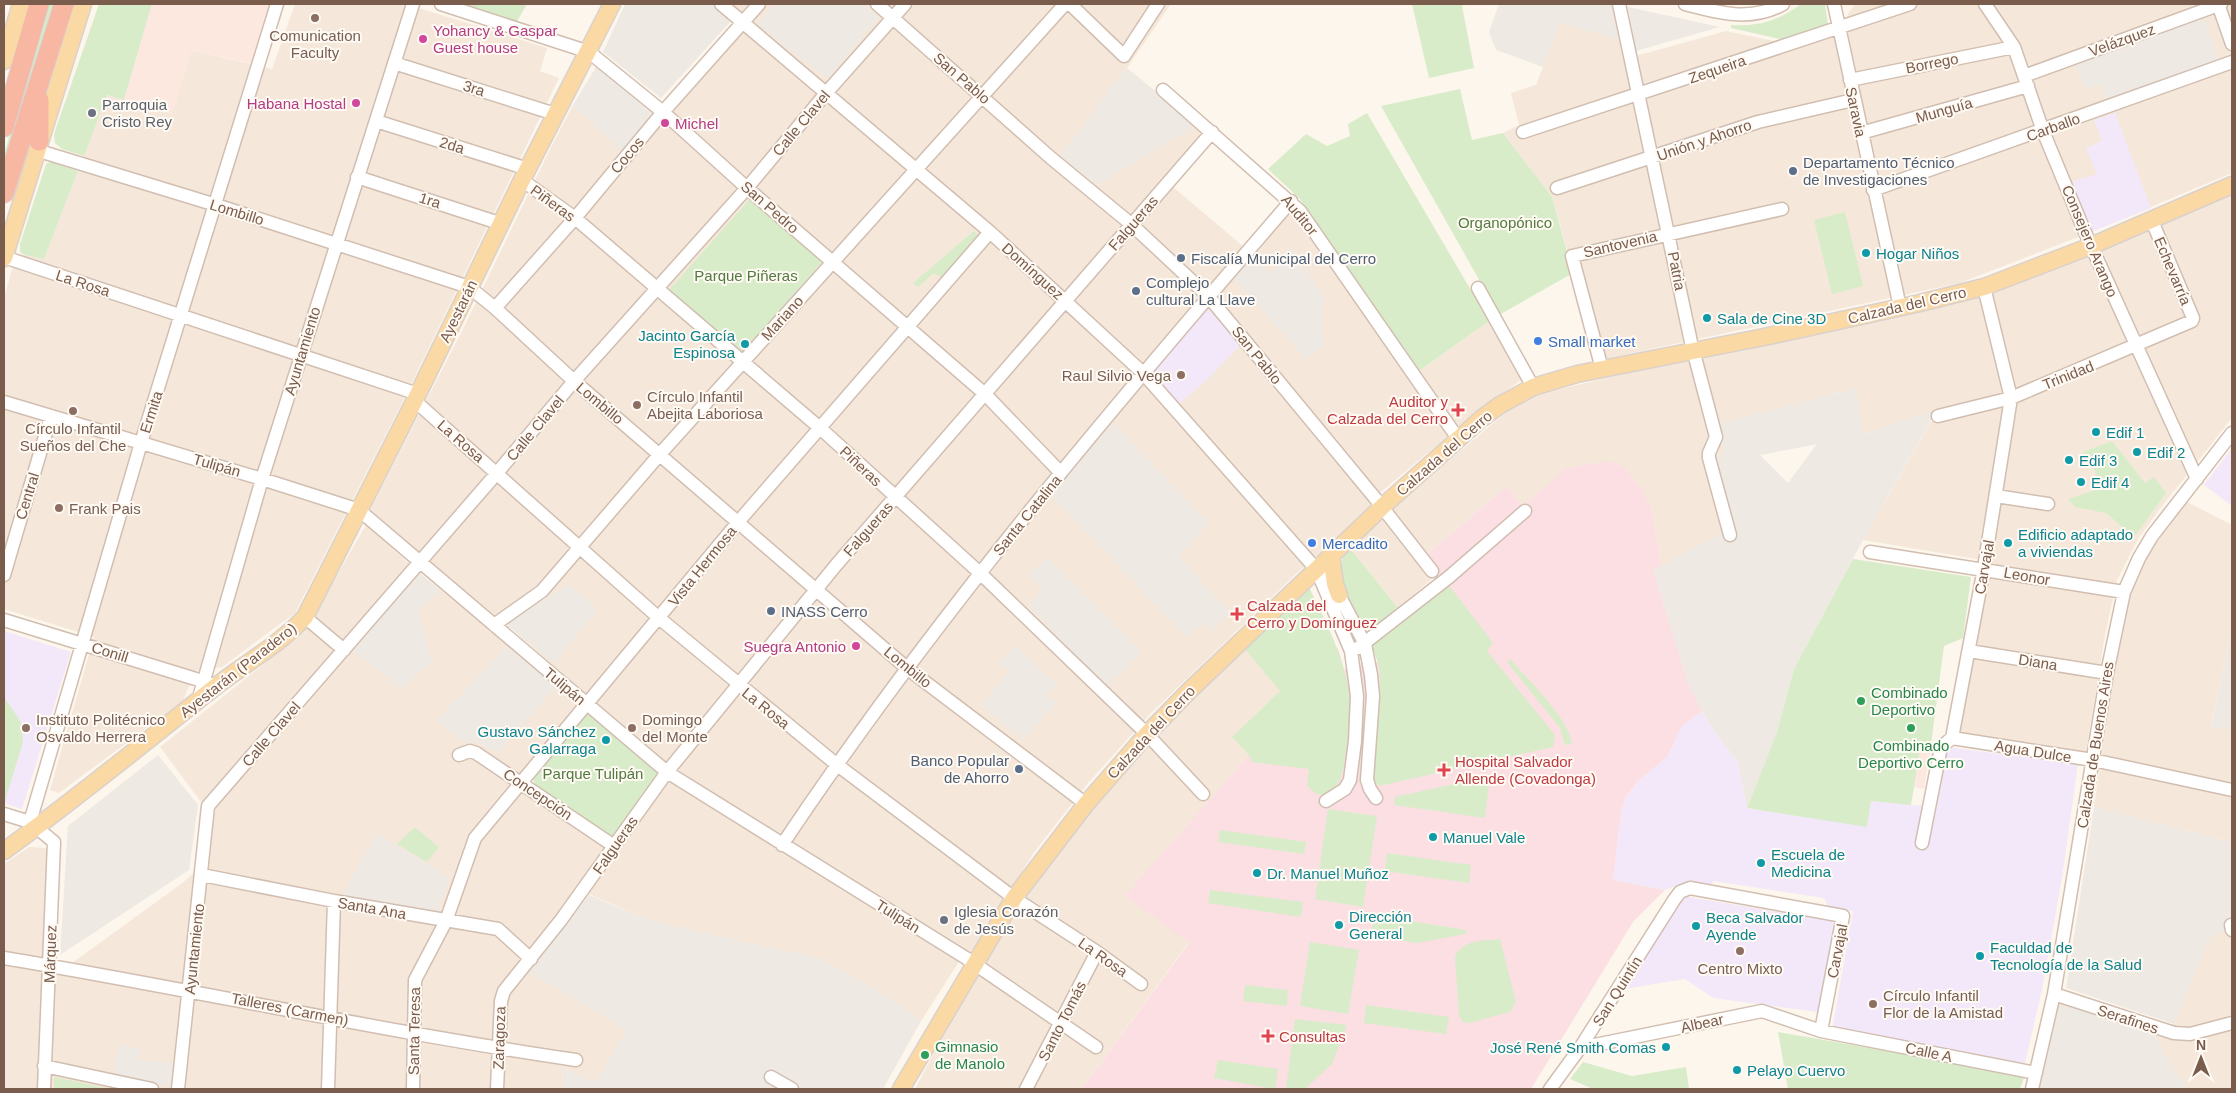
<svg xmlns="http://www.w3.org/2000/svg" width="2236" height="1093" font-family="Arial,sans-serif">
<rect width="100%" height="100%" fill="#fdf6ec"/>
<path fill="#f5e8da" d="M295,4H406L547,48L540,71L559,78L407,393L295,613L222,667L195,671L183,701L59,793L50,790L94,637L4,609V299L12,269L24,255L44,259L107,95L172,114L191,50L272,69Z
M728,4H1171L1127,68L1060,155L1096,185L1197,125L1210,135L1167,182L1250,252L1291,207L1451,433L1381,492L1375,503L1296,574L1152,712L1089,782L1035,851L969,956L663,761L506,624L368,514L465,325L551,147L573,105L624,153L742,17Z
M1855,4H2232V173L2091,232L1960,283L1595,361L1567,249L1552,197L1503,133L1519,125L1511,93L1536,85L1560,22L1619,40L1625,59L1726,31L1788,44L1843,29L1848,14Z
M2232,192V418L2159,510L2138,539L2117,580L2105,635L2086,752L1960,736L1988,561L1863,540L1937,411L1862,434L1856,388L1717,424L1725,453L1712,456L1730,529L1661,566L1652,509L1522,508L1507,486L1425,556L1439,573L1398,608L1349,547L1410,493L1509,410L1534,395L1620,375L1739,352L1947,304Z
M1489,321L1522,379L1457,427L1419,371Z
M2187,502L2232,525V628L2211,725L2232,730V842L2094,807L2114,671L2126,605L2134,581L2146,556Z
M366,525L417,571L509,644L578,705L516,781L616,851L669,777L960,960L921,1021L876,990L822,959L650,921L580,890L528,971L628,1030L595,1083L563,1068L562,1089H4V864L29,847L46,848V982L185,881L200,867L210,814L160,747L304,632Z
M1244,648L1280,691L1232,737L1249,755L1126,896L1189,942L1082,1089H915L993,941L1092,804L1141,745Z
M2232,924V1089H2187L2152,1032L2174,1023L2210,938Z"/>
<path fill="#fde8e0" d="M152,4H275L257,65L192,50L172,114L124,100Z
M1920,750L1930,752L1924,789L1914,787Z"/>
<path fill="#efe9e4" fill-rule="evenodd" d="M625,4H714L732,20L661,98L603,52Z
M774,4H864L879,17L827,79L757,24Z
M1499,4H1612L1619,40L1560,22L1543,67L1496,50L1489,32Z
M1628,7L1720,27L1636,51Z
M2204,18L2219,61L2106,101L2101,85L2086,89L2075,64Z
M598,64L658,114L624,154L573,105Z
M1127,68L1197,125L1096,185L1060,155Z
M1291,248L1324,295L1322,320L1324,347L1305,359L1259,305L1230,277L1251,257L1270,273Z
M1856,388L1863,434L1937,410L1863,540L1794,669L1777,732L1747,808L1737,761L1715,733L1702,711L1693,702L1653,570L1730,529L1712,456L1725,453L1717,424ZM1817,444L1788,483L1760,455H1761Z
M1113,423L1209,523L1179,556L1230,613L1212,630L1204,623L1187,638L1051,495Z
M1047,557L1142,652L1106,687L1028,606L1042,589L1029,574Z
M417,571L440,590L418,611L432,661L401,689L351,648Z
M568,585L598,609L554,664L506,624Z
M2232,628V730L2211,726Z
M509,644L556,687L498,752L474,742L466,744L436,721Z
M1016,646L1057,685L1048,695L1056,703L1023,740L981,706L1009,671L998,663Z
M158,755L198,805L189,870L60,955L68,826Z
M2094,807L2232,842V924L2210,938L2174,1024L2066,988Z
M377,833L449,878L437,914L343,894Z
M589,895L650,921L822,959L876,990L921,1021L883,1089H802L777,1075L783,1089H562L563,1068L595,1082L627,1030L528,971Z
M2056,1002L2152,1032L2187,1089H2039Z
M119,1045L140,1048L139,1060L172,1063L170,1087L113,1077Z"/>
<path fill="#f3e8fa" d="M2115,113L2151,208L2091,232L2071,182L2097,174L2086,148L2102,141L2094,120Z
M1206,307L1241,344L1210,377L1179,404L1150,373Z
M2232,448V506L2204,485Z
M4,631L71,652L22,809L4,803Z
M1702,711L1715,733L1737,761L1747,808L1867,826L1871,801L1935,807L1947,747L2078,764L2062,878L2042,990L2025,1063L1832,1030L1853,911L1829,908L1824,898L1713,881L1711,888L1680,884L1665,890L1613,880L1621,813L1625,798L1637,782L1667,757L1682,725Z
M1684,896L1837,922L1818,1012L1713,998L1685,979L1624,989Z"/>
<path fill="#fbdfe3" d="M1609,461L1625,468L1639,486L1652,509L1661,566L1653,570L1688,684L1702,711L1682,726L1667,757L1637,782L1625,798L1621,813L1613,880L1665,890L1633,922L1531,1089H1082L1189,943L1125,896L1249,755L1232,737L1280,691L1244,648H1338L1344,669L1377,662L1448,584L1424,557L1507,486L1522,507L1566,469L1582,465Z"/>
<path fill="#d8ecc9" d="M47,4H57L4,178V155Z
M99,4H152L124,100L107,95L84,156L62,149L55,143L54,134Z
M458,4H527L515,25Z
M1412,4H1464L1462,6L1474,68L1429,78Z
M1801,4H1825L1828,25L1784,40L1731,28V25C1758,27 1780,20 1801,4Z
M1460,89L1472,140L1503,133L1552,197L1573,273L1499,315L1381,106Z
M1367,113L1489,321L1419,371L1300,199L1268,169L1306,134L1327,146L1350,136L1348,124Z
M51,162L78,171L44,259L24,255L20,252V244L46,164Z
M750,199L822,262L742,353L669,290Z
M1845,212L1863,286L1832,294L1814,220Z
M974,231L979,237L944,279L934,273L918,287L913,283Z
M2112,441L2145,483L2154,477L2166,493L2134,537L2106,513L2075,507L2068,499L2101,488L2093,466L2087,465L2083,452Z
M1349,547L1398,608L1377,627L1366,626C1349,606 1329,570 1349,547Z
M1853,559L1971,577L1963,638L1944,646L1930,752L1920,751L1911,805L1871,801L1867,827L1747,808L1777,732L1794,669Z
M1448,584L1493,643L1487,651L1555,735L1553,747L1379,786L1373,781C1372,744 1384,706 1379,668C1378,660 1373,651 1370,643Z
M1309,587C1328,627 1351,668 1350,714C1350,728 1347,742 1345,756C1343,775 1340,792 1318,795L1307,786L1309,769L1252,762L1249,755L1232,737L1280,691L1244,648Z
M1510,659C1527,678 1570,720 1572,744L1565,745L1560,728L1507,662Z
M4,697L21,722L23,742L4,804Z
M591,713L658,774L612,839L536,787L533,779L583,715Z
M1490,776L1485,818L1394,805L1395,797Z
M1328,809L1377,816L1363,907L1315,899Z
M415,827L439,847L427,862L397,844Z
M1220,830L1306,842L1304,854L1218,842Z
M1387,853L1471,865L1469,883L1385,871Z
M1210,890L1303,902L1301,917L1208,903Z
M1374,915L1466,930L1465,934L1418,943L1371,936Z
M1500,939L1516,1002L1510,1012L1469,1023L1463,1022L1459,1016L1455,957C1463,939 1483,941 1500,939Z
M1310,942L1359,950L1348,1014L1300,1006Z
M1245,985L1288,990L1287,1006L1243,1001Z
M1366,1005L1449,1017L1446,1034L1364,1023Z
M1295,1019L1347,1025L1332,1064L1305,1089H1286Z
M1778,1032L2025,1075L2020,1089H1788Z
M1218,1060L1278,1069L1275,1089L1214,1078Z
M1583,1062L1632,1076L1686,1067L1689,1089H1593L1570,1079Z
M54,1077L110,1089H54Z"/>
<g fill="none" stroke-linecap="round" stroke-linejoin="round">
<g stroke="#d1beb0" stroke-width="15">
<path id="minor" d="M441,4L589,52L663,112L747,188L985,394L1061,473
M721,4L990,232L1143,373L1339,595L1365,644L1371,675L1373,696L1367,780L1370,789L1376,798
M877,4L1051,158L1131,224L1208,296L1375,498L1432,571
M1070,4L1124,56L1158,4
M1619,4L1691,342L1716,437L1709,453V458L1730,535
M1685,4C1718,13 1752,22 1783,4
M1834,4L1900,307
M1985,4L2014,47L2043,131L2084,230L2197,479
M2218,4L2232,44
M394,63L555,114
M2024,76L2221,4
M1850,80L2014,47
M1163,90L1300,211L1459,440
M376,121L528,169
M1523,132L1910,4
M1861,133L2028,86
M36,150L216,205L469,287L495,308L574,381L908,669L1086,804
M357,177L502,224
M522,180L575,218L820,428L980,573L1147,734L1203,794
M1557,188L1758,122L1853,100
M1873,190L2232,62
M4,257L418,394
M1478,288L1533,387
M495,308L575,218L663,112L759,4
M1602,369L1572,256L1782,209
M415,401L659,618L836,764L1014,898L1097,952L1141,984
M4,402L262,479L359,510L667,772L966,958L1096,1047
M1938,416L2011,398L2192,321L2193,318L2152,221
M1996,496L2048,504
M1870,552L2124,592
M4,575L51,416
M1320,578L1351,651L1357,696L1355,741L1350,780L1345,789L1326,801
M305,617L344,650
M4,620L212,684
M494,625L542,591L660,454L1065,4
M1358,648L1449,577L1525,511
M1969,651L2107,673
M198,701L262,479L413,4
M1952,738L2093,760L2232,790
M459,755L470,751L476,753L614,846
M4,814L30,822L54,842L44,1089
M30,822L141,443L277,4
M1922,843L1941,747L1952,738L1984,568L2011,398L1984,287
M782,845C934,617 1112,408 1291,201
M202,875L334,901L498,929L531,959
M2231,925L2232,930
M4,958C195,990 384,1032 576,1060
M2054,994L2174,1033L2190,1034L2232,1023
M1580,1048L1762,1011L1821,1031L2036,1073
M44,1066L152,1089
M771,1077L792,1089
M178,1089L208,806L497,473L574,381L747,188L827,92L905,4
M328,1089L334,901
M413,1089L415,980L446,921L475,838L739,521L990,232
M497,1089L501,1001L504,991L561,920L667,772L837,564L1212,132
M1026,1089L1097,952
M1550,1089L1580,1048L1674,900L1680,892L1690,888L1843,916L1821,1031
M2032,1089L2054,994L2107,673L2124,592L2139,558L2152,536L2232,433"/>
</g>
<g stroke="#dad1cd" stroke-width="19">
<path id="major" d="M4,61L21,4
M4,258L83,4
M1331,555L1335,584L1339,595
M4,851C76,799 145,742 215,687C244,664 279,645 305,617L418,394L522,180L612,4
M901,1089L1014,898L1086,804L1147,734L1191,689L1382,507L1481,419L1500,405L1533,387L1577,374L1764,337L1920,303L1984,287L2091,246L2232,185"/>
</g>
<g stroke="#dad1cd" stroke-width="21">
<path id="highway" d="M4,127L39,4
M39,141V100
M4,193L64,4"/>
</g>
<use href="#minor" stroke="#fff" stroke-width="12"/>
<use href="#major" stroke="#fbd9a5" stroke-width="16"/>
<use href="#highway" stroke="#f7b7a3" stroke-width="19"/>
</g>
<g fill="#8d6e63" stroke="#fffaf3" stroke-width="2">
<circle cx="315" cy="18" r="5"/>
<circle cx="1181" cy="375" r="5"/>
<circle cx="637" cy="405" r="5"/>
<circle cx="73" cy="411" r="5"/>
<circle cx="59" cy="508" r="5"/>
<circle cx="26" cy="728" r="5"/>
<circle cx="632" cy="728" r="5"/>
<circle cx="1740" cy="951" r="5"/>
<circle cx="1873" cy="1004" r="5"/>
</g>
<g fill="#d1479c" stroke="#fffaf3" stroke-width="2">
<circle cx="423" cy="39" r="5"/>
<circle cx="356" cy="103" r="5"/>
<circle cx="665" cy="123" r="5"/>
<circle cx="856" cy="646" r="5"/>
</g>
<g fill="#6b7280" stroke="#fffaf3" stroke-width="2">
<circle cx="92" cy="113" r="5"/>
<circle cx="944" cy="920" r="5"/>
</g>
<g fill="#5c6f8a" stroke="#fffaf3" stroke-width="2">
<circle cx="1793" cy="171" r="5"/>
<circle cx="1181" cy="258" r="5"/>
<circle cx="1136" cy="291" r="5"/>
<circle cx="771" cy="611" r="5"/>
<circle cx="1019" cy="769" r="5"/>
</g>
<g fill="#0f9aa8" stroke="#fffaf3" stroke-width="2">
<circle cx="1866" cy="253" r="5"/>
<circle cx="1707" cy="318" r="5"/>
<circle cx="745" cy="344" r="5"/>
<circle cx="2096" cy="432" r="5"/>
<circle cx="2137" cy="452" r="5"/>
<circle cx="2069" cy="460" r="5"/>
<circle cx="2081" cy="482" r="5"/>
<circle cx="2008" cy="543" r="5"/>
<circle cx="606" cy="740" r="5"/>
<circle cx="1433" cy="837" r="5"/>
<circle cx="1761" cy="863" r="5"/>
<circle cx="1257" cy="873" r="5"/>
<circle cx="1339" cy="925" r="5"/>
<circle cx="1696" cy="926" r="5"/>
<circle cx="1980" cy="956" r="5"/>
<circle cx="1666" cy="1047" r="5"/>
<circle cx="1737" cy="1070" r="5"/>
</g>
<g fill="#3f7fe0" stroke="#fffaf3" stroke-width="2">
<circle cx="1538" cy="341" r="5"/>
<circle cx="1312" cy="543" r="5"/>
</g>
<g fill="#e0444e" stroke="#fffaf3" stroke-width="2">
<path d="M1455.5 402.5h5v5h5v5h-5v5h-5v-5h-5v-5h5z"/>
<path d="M1234.5 606.5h5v5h5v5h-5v5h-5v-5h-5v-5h5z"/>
<path d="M1441.5 762.5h5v5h5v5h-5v5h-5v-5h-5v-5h5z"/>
<path d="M1265.5 1028.5h5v5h5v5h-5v5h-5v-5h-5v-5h5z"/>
</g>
<g fill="#2e9e5b" stroke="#fffaf3" stroke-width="2">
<circle cx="1861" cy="701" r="5"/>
<circle cx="1911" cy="728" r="5"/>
<circle cx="925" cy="1055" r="5"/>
</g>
<g text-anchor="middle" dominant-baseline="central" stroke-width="4" stroke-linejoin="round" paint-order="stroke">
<g font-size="15" fill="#b23c85" stroke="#fffaf3" text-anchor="start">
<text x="433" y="30">Yohancy &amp; Gaspar<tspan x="433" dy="17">Guest house</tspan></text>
<text x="346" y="103" text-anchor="end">Habana Hostal</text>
<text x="675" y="123">Michel</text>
<text x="846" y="646" text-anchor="end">Suegra Antonio</text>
</g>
<g font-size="15" fill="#785e54" stroke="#fffaf3" text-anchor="start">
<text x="315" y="35" text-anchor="middle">Comunication<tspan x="315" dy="17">Faculty</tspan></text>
<text x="1171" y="375" text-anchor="end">Raul Silvio Vega</text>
<text x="647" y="396">Círculo Infantil<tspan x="647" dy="17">Abejita Laboriosa</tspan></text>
<text x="73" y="428" text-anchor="middle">Círculo Infantil<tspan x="73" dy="17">Sueños del Che</tspan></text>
<text x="69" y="508">Frank Pais</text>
<text x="36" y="719">Instituto Politécnico<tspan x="36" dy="17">Osvaldo Herrera</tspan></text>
<text x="642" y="719">Domingo<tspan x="642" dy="17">del Monte</tspan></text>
<text x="1740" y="968" text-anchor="middle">Centro Mixto</text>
<text x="1883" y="995">Círculo Infantil<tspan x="1883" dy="17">Flor de la Amistad</tspan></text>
</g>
<g font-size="15" fill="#7a5c4d" stroke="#fffaf3">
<text transform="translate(2122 40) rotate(-20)">Velázquez</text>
<text transform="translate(1932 63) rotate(-11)">Borrego</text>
<text transform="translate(1717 69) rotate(-19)">Zequeira</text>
<text transform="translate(962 78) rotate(41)">San Pablo</text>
<text transform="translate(474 88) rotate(18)">3ra</text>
<text transform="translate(1944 110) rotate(-16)">Munguía</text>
<text transform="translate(1856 112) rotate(78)">Saravia</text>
<text transform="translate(801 123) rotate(-50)">Calle Clavel</text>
<text transform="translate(2053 127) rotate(-20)">Carballo</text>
<text transform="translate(1704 140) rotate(-19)">Unión y Ahorro</text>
<text transform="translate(452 145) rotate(17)">2da</text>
<text transform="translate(627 155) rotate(-50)">Cocos</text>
<text transform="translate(430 200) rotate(18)">1ra</text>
<text transform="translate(553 203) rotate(36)">Piñeras</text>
<text transform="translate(770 207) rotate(41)">San Pedro</text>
<text transform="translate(237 212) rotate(17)">Lombillo</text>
<text transform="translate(1300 215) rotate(50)">Auditor</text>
<text transform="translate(1133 223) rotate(-49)">Falgueras</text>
<text transform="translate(2090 241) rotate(67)">Consejero Arango</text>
<text transform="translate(1620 244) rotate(-13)">Santovenia</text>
<text transform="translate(1033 271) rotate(42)">Domínguez</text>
<text transform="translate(1677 271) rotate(79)">Patria</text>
<text transform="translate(2173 271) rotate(67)">Echevarría</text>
<text transform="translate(83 283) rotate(18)">La Rosa</text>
<text transform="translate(1907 305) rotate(-13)">Calzada del Cerro</text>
<text transform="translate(458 311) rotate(-64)">Ayestarán</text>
<text transform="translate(782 318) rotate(-48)">Mariano</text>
<text transform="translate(302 351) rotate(-73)">Ayuntamiento</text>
<text transform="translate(1257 355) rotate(51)">San Pablo</text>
<text transform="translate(2068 375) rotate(-22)">Trinidad</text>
<text transform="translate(600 403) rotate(40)">Lombillo</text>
<text transform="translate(151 412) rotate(-72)">Ermita</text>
<text transform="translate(535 428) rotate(-50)">Calle Clavel</text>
<text transform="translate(461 441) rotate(41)">La Rosa</text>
<text transform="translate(1444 453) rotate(-41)">Calzada del Cerro</text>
<text transform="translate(217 465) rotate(16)">Tulipán</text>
<text transform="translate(861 466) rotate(43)">Piñeras</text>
<text transform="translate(27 496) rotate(-73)">Central</text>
<text transform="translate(1027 515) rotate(-51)">Santa Catalina</text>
<text transform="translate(868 529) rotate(-49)">Falgueras</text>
<text transform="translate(702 566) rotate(-51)">Vista Hermosa</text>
<text transform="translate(1984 567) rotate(-80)">Carvajal</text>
<text transform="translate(2027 576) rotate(10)">Leonor</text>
<text transform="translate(110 652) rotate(17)">Conill</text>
<text transform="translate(2038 662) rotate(9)">Diana</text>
<text transform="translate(908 667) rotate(39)">Lombillo</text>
<text transform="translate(238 670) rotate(-38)">Ayestarán (Paradero)</text>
<text transform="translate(565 686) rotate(40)">Tulipán</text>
<text transform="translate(766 708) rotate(39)">La Rosa</text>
<text transform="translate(1151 732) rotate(-47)">Calzada del Cerro</text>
<text transform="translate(271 734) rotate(-49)">Calle Clavel</text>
<text transform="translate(2095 745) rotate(-81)">Calzada de Buenos Aires</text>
<text transform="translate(2033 751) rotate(9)">Agua Dulce</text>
<text transform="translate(538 794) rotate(34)">Concepción</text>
<text transform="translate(615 845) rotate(-55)">Falgueras</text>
<text transform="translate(372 908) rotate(10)">Santa Ana</text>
<text transform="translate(898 916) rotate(32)">Tulipán</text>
<text transform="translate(194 949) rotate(-84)">Ayuntamiento</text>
<text transform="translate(1837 951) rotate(-79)">Carvajal</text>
<text transform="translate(50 954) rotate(-88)">Márquez</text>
<text transform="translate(1103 957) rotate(35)">La Rosa</text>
<text transform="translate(1617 991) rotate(-58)">San Quintín</text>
<text transform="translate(290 1009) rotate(11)">Talleres (Carmen)</text>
<text transform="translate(2128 1019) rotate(18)">Serafines</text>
<text transform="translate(1062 1021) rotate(-63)">Santo Tomás</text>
<text transform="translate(1702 1023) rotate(-12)">Albear</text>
<text transform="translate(414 1031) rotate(-89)">Santa Teresa</text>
<text transform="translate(499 1038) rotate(-88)">Zaragoza</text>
<text transform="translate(1929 1052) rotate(12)">Calle A</text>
</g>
<g font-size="15" fill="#5b616d" stroke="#fffaf3" text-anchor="start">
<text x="102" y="104">Parroquia<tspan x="102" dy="17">Cristo Rey</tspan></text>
<text x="954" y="911">Iglesia Corazón<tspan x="954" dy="17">de Jesús</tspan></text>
</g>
<g font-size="15" fill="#4e5e75" stroke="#fffaf3" text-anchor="start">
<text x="1803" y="162">Departamento Técnico<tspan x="1803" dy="17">de Investigaciones</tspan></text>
<text x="1191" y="258">Fiscalía Municipal del Cerro</text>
<text x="1146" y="282">Complejo<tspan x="1146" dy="17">cultural La Llave</tspan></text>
<text x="781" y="611">INASS Cerro</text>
<text x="1009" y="760" text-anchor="end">Banco Popular<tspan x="1009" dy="17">de Ahorro</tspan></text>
</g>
<g font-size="15" fill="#537a41" stroke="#fffaf3">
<text x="1505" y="222">Organopónico</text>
<text x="746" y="275">Parque Piñeras</text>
<text x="593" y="773">Parque Tulipán</text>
</g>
<g font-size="15" fill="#0d838f" stroke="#fffaf3" text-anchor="start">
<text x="1876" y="253">Hogar Niños</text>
<text x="1717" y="318">Sala de Cine 3D</text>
<text x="735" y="335" text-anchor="end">Jacinto García<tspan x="735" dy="17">Espinosa</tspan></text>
<text x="2106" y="432">Edif 1</text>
<text x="2147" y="452">Edif 2</text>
<text x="2079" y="460">Edif 3</text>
<text x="2091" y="482">Edif 4</text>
<text x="2018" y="534">Edificio adaptado<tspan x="2018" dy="17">a viviendas</tspan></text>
<text x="596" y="731" text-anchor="end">Gustavo Sánchez<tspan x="596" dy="17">Galarraga</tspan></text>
<text x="1443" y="837">Manuel Vale</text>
<text x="1771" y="854">Escuela de<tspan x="1771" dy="17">Medicina</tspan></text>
<text x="1267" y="873">Dr. Manuel Muñoz</text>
<text x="1349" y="916">Dirección<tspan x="1349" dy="17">General</tspan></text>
<text x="1706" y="917">Beca Salvador<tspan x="1706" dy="17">Ayende</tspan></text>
<text x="1990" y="947">Faculdad de<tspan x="1990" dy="17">Tecnología de la Salud</tspan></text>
<text x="1656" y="1047" text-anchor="end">José René Smith Comas</text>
<text x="1747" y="1070">Pelayo Cuervo</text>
</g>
<g font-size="15" fill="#366cbe" stroke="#fffaf3" text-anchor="start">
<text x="1548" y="341">Small market</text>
<text x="1322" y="543">Mercadito</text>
</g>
<g font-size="15" fill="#be3a42" stroke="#fffaf3" text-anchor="start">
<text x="1448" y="401" text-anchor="end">Auditor y<tspan x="1448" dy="17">Calzada del Cerro</tspan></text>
<text x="1247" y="605">Calzada del<tspan x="1247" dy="17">Cerro y Domínguez</tspan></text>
<text x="1455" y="761">Hospital Salvador<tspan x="1455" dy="17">Allende (Covadonga)</tspan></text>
<text x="1279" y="1036">Consultas</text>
</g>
<g font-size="15" fill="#27864d" stroke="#fffaf3" text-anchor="start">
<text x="1871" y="692">Combinado<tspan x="1871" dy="17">Deportivo</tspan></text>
<text x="1911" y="745" text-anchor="middle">Combinado<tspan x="1911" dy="17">Deportivo Cerro</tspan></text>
<text x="935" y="1046">Gimnasio<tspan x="935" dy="17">de Manolo</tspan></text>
</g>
</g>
<rect width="2236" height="1093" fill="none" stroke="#7a5c4d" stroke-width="10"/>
<g transform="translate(2201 1058)" stroke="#fffaf3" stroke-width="4" paint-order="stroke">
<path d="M0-4L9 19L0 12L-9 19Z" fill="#7a5c4d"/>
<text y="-8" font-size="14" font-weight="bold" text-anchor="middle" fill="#7a5c4d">N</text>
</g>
</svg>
